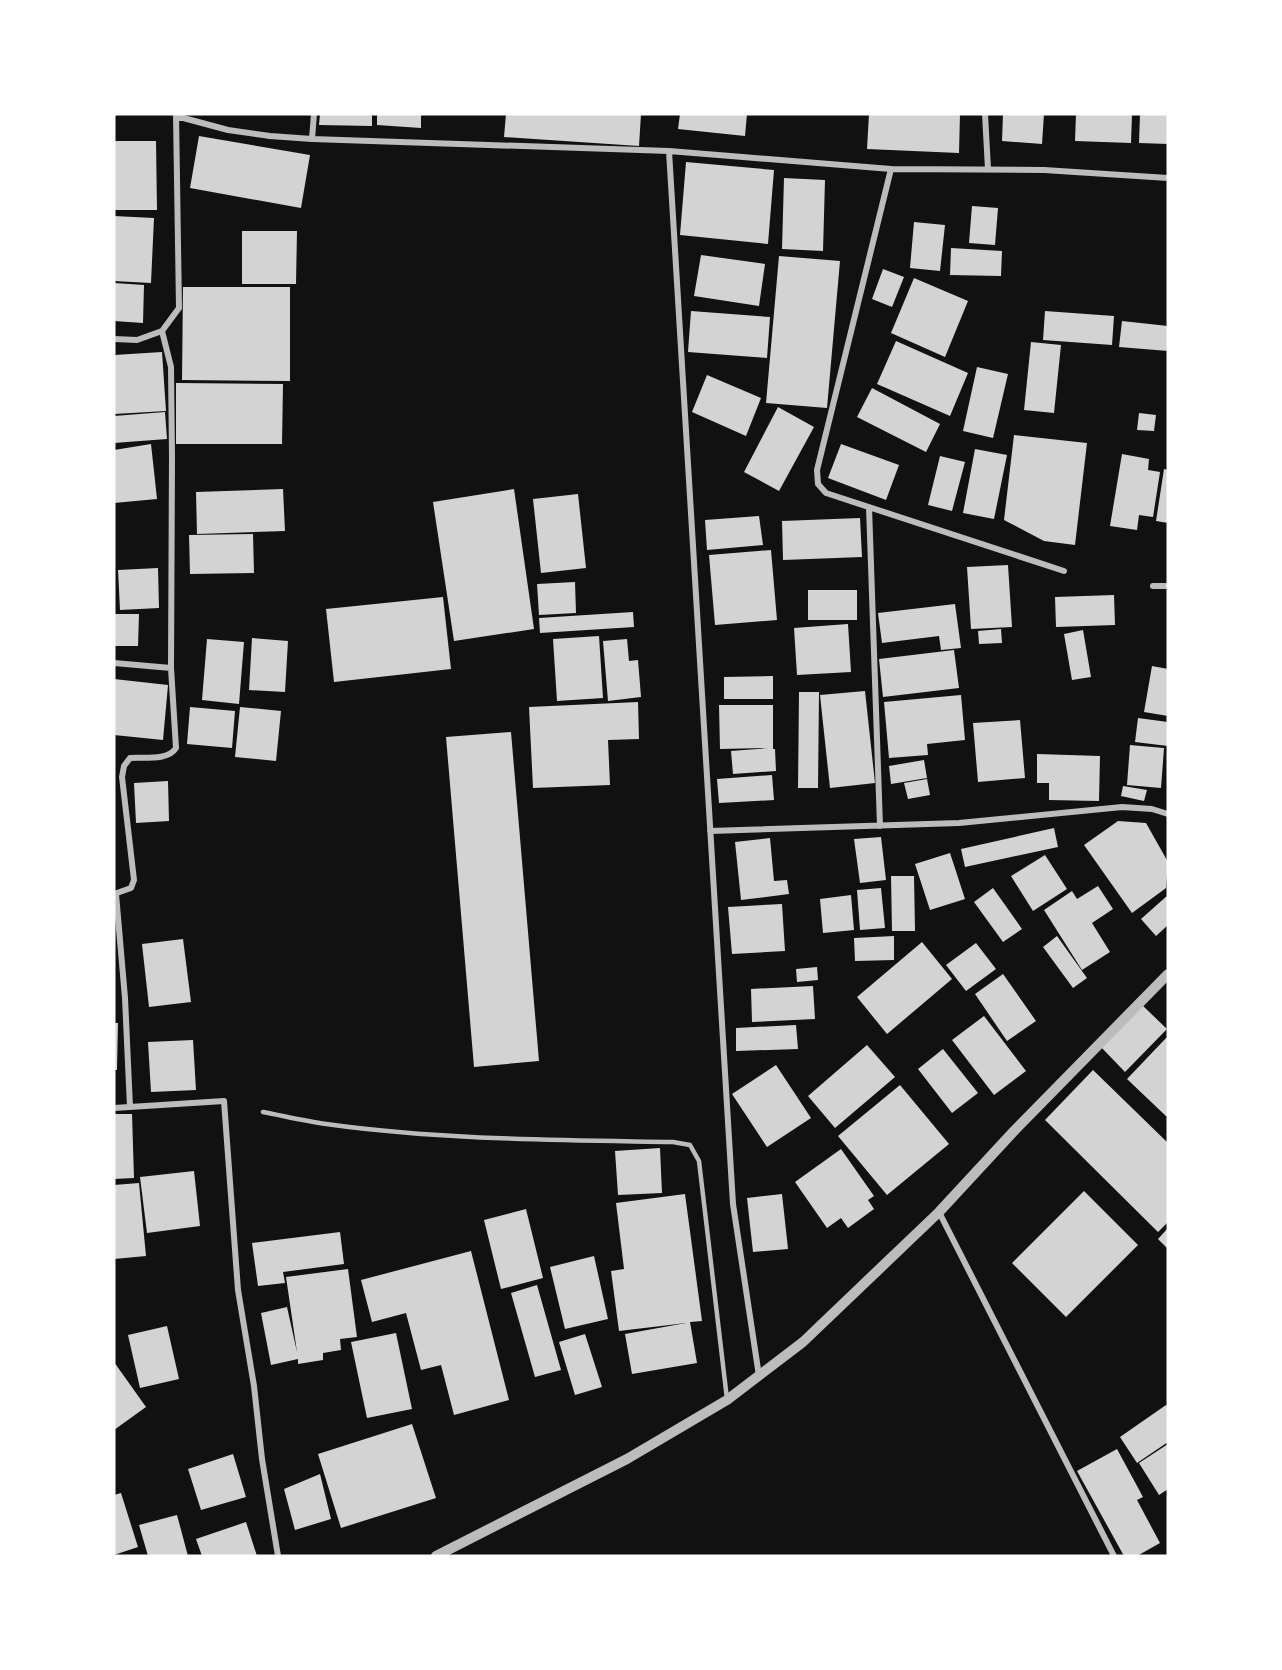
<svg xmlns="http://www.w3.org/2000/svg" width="1282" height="1670" font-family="'DM Sans',sans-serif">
<rect width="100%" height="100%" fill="#111"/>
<path fill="#d3d3d3" d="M320,114H372V126L319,125Z
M377,114H421V128L377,125Z
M506,114H641L639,146L504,137Z
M680,114H747L745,136L678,129Z
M869,114H960L959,153L867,149Z
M1003,114H1044L1042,144L1002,141Z
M1076,114H1132L1131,143L1075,141Z
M1140,114H1168V144L1139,143Z
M199,136L310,155L301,208L190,188Z
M114,141H156L157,210H114Z
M686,162L774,170L768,244L680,235Z
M784,178L825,180L823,251L782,249Z
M972,206L998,208L995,245L969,243Z
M114,216L154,218L151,283L114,281Z
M914,222L945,225L940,271L910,268Z
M242,231H297L296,284H242Z
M951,248L1002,251L1001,276L950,275Z
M701,255L765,264L759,306L694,296Z
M779,256L840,261L827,408L766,403Z
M883,269L904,277L892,307L872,299Z
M914,278L968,301L945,357L891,333Z
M114,283L144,285L143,323L114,321Z
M183,287H290V381L182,380Z
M691,311L770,317L767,358L688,352Z
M1045,311L1114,316L1112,345L1043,340Z
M1122,321L1168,326V351L1119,347Z
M896,341L968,373L950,416L877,384Z
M1031,342L1061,345L1054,413L1024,410Z
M162,352L166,411L114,414V355Z
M977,367L1008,374L993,438L963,431Z
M707,375L761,398L746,436L692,412Z
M176,383L283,384L282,444H176Z
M872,388L940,424L926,452L857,417Z
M778,407L814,427L779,491L744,472Z
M165,412L167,439L114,443V416Z
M1139,413L1156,415L1154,431L1137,430Z
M1014,435L1087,443L1075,545L1044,541L1004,520Z
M151,444L157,499L114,503V450Z
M841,444L899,465L886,500L828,478Z
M975,449L1007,455L994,519L963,513Z
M1122,454L1149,459L1148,470L1160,472L1153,517L1139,515L1137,530L1110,526Z
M940,456L965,462L952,511L928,505Z
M1164,469L1168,470V523L1156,521Z
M283,489L285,531L197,534L196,492Z
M514,489L534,629L454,641L433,502Z
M578,494L586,568L541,573L533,499Z
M759,516L763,545L707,550L705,520Z
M860,518L862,557L783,560L782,521Z
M253,534L254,573L190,574L189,535Z
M771,550L777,620L715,625L709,555Z
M1008,565L1012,627L971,629L967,567Z
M158,568L159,608L120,610L118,570Z
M575,582L576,613L539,615L537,584Z
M808,590H857V620H808Z
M1114,595L1115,625L1056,627L1055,597Z
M443,597L451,669L334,682L326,609Z
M955,604L961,648L941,650L939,636L882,643L878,613Z
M633,612L634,627L540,633L539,618Z
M114,614H139L138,646H114Z
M848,624L851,672L797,675L794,628Z
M1001,629L1002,643L979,644L978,631Z
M1083,630L1091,677L1072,680L1064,634Z
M599,636L603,698L557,701L553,639Z
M252,638L288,641L285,692L249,690Z
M207,639L244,642L239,704L202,700Z
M627,639L629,661L638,660L641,697L608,701L603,641Z
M954,650L959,688L883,697L879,659Z
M1152,666L1168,669V716L1144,712Z
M773,676V699H724V677Z
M114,679L168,685L163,740L114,735Z
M865,691L875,783L830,788L820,695Z
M799,692H819L818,788H798Z
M961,695L965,740L927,744L928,755L889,758L884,702Z
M638,702L639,739L608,740L610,785L533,788L529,707Z
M719,705H773V749H775L776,771L733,774L731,751L769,748L720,749Z
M190,707L235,711L232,748L187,744Z
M240,707L281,711L276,761L235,757Z
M1138,718L1168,722V746L1135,742Z
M1020,720L1025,778L978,782L973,723Z
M511,732L539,1061L474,1067L446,737Z
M1130,745L1164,748L1161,788L1127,785Z
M1037,754L1100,756L1099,801L1049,800V783H1037Z
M924,760L927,778L891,784L889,766Z
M772,775L774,800L719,803L717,779Z
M927,779L930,795L908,799L904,783Z
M168,781L169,821L136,823L134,783Z
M1123,786L1147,790L1144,801L1121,796Z
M1118,821L1146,823L1168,862L1166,888L1132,913L1084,845Z
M1054,828L1058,847L965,867L961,849Z
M881,837L886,880L860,883L854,839Z
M770,838L774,881L787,880L789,894L741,900L735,842Z
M950,853L965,899L930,910L915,864Z
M1045,855L1067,889L1033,911L1011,876Z
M891,876H914L915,931H892Z
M1098,886L1113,909L1092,923L1110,952L1082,970L1044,910L1072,891L1077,899Z
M881,888L885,928L860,930L857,890Z
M993,888L1022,929L1003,942L974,902Z
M851,895L854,930L823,933L820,899Z
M1168,895V925L1156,936L1141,919Z
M782,904L785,951L732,954L728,907Z
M894,936V960L855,961L854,938Z
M1057,936L1087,978L1073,988L1043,947Z
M183,939L191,1002L149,1007L142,944Z
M922,942L952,979L887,1034L857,997Z
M976,943L996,969L966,991L946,965Z
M817,967L818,980L797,982L796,969Z
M1003,974L1036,1021L1007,1041L975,994Z
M813,986L815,1019L752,1022L751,989Z
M1141,1004L1167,1029L1125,1072L1100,1046Z
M984,1016L1026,1071L994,1095L952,1040Z
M114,1023H118L117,1070H114Z
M796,1025L798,1049L736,1051V1028Z
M1168,1036V1118L1127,1079Z
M193,1040L196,1090L151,1092L148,1042Z
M867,1045L895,1077L835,1128L808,1096Z
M943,1049L978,1093L952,1113L918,1069Z
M776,1065L811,1118L767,1147L732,1094Z
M1093,1070L1168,1143V1222L1158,1232L1045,1120Z
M900,1085L949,1144L887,1195L838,1136Z
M114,1114H132L134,1178L114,1179Z
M660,1148L662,1193L618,1195L615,1151Z
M841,1149L874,1196L868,1200L874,1209L848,1228L841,1218L827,1228L795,1182Z
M194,1171L200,1226L147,1233L140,1177Z
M139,1183L146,1256L114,1259V1185Z
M1084,1191L1138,1245L1066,1317L1012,1263Z
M685,1194L702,1321L690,1322L697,1363L632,1374L625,1334L686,1323L619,1331L611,1271L624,1269L616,1203Z
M782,1194L788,1249L753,1252L747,1198Z
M526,1209L543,1278L501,1289L484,1220Z
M1168,1228V1249L1158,1239Z
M340,1232L344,1264L283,1272L285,1283L258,1286L252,1243Z
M471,1251L509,1400L454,1415L441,1365L421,1370L406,1313L372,1322L361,1280Z
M594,1256L608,1319L565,1329L550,1267Z
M348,1269L357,1337L340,1339L341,1350L323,1353V1360L298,1364V1359L271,1365L261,1313L287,1307L297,1352L286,1277Z
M537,1285L561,1370L535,1377L511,1293Z
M167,1326L179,1379L140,1388L128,1335Z
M396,1333L412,1409L367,1418L351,1342Z
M585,1334L602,1387L575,1395L559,1342Z
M114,1362L146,1407L114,1430Z
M1166,1405L1168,1408V1442L1137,1463L1120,1437Z
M412,1424L436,1498L341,1528L318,1454Z
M1168,1444V1489L1159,1495L1139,1463Z
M1117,1449L1143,1497L1137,1500L1160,1543L1137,1556H1124L1077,1471Z
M233,1454L246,1497L201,1510L188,1469Z
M320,1474L331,1519L295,1530L284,1489Z
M121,1493L138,1547L114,1555V1495Z
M177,1515L188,1556H148L139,1525Z
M246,1522L257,1556H202L196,1539Z"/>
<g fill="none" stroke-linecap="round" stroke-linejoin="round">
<path stroke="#bcbcbc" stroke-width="4.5" d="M263,1112C284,1116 305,1121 326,1124C441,1140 558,1140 673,1142L690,1145L699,1161L727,1399"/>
<path stroke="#bcbcbc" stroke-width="6" d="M985,114L988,169
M176,116L228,130L270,136L312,139L669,151L891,169L1044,170L1168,178
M312,139L314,114
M669,151L733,1204L759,1376
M891,169L817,470L818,484L826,493L1064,571
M114,339L137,340L162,331L179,308L176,114
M869,507L880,826
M1153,586H1168
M114,663L171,668
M710,831L959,823L1122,807L1152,809L1168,814
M114,894L131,888L134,880L122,777L124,766L130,758C144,757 168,761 176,748L171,668L172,457L171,367L162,331
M116,894L125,998L130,1107
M114,1108L224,1101L238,1290L254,1386L262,1459L278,1556
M939,1212L1114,1556"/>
<path stroke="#bcbcbc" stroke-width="10" d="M436,1556L627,1459L727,1400L803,1342L939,1212L1014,1131L1168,974"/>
</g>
<rect width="1282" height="1670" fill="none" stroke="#ffffff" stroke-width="231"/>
</svg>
